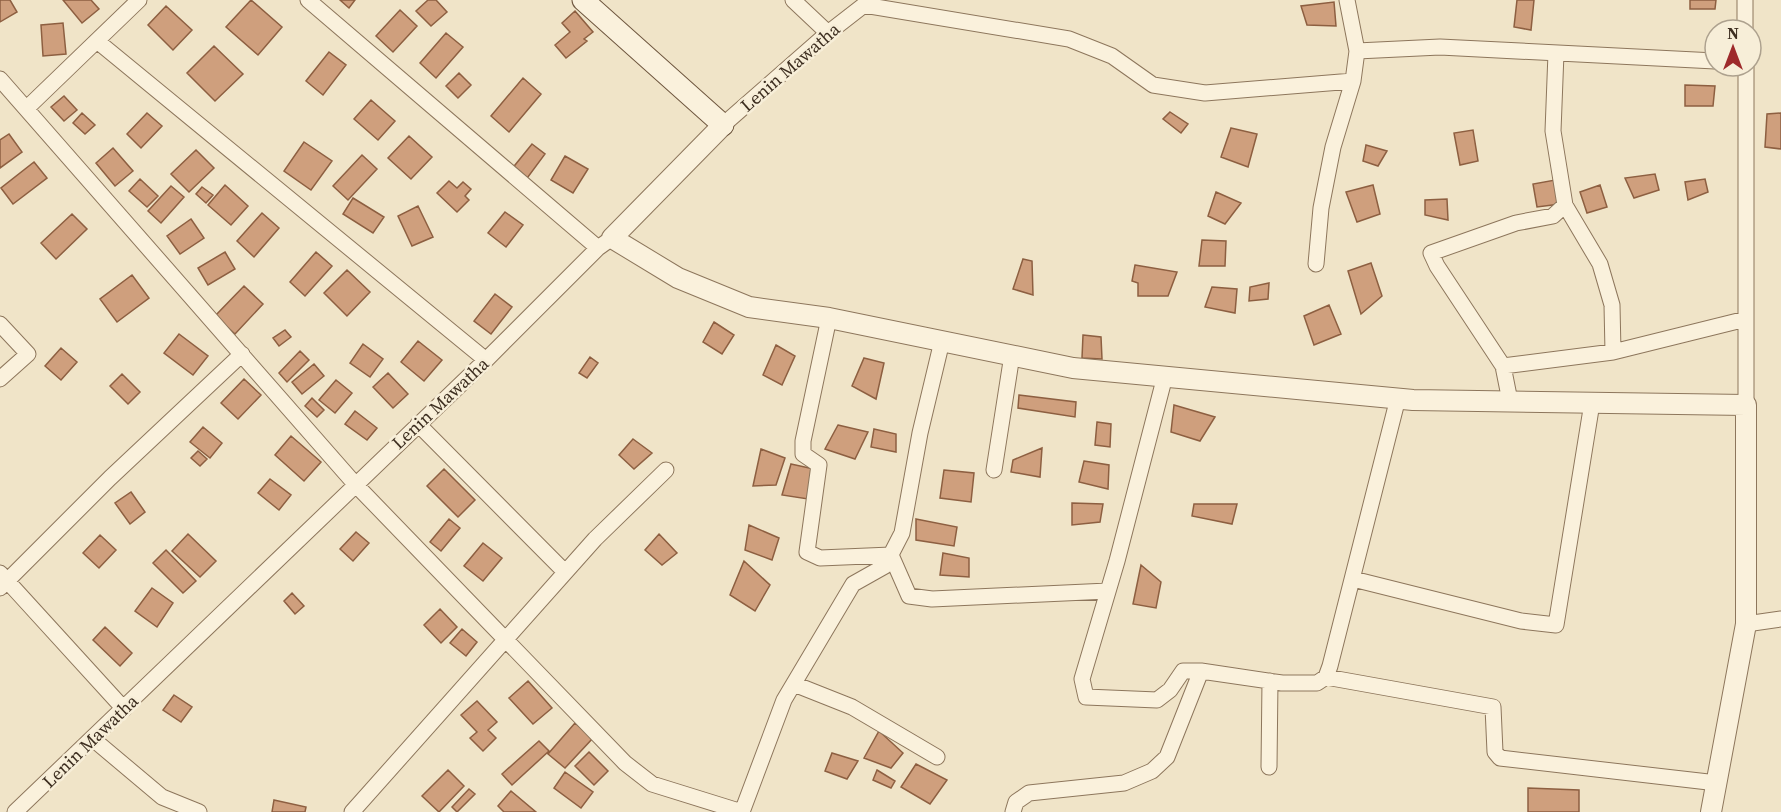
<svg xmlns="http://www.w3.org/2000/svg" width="1781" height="812" font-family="'Source Serif 4',serif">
<rect width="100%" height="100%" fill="#f0e4c8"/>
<path fill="#cf9f7d" stroke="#8d5f41" stroke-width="1.5" d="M0,0H10L17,12L0,22Z
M63,0H91L99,9L82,23Z
M251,0L282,27L258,55L226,27Z
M340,0H355L349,8Z
M428,0H436L447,12L431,26L416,11Z
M1517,0H1534L1531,30L1514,27Z
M1690,0H1716L1715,9H1690Z
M1334,2L1336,26L1307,25L1301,6Z
M166,6L192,30L173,50L148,25Z
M400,10L417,26L393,52L376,36Z
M575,11L593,32L584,39L587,41L566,58L555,45L570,32L562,23Z
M63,23L66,54L43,56L41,25Z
M446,33L463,47L436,78L420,63Z
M214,46L243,74L215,101L187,73Z
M329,52L346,65L323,95L306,81Z
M459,73L471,85L458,98L446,86Z
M523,78L541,94L509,132L491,116Z
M1685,85L1715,86L1713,106H1685Z
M64,96L77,110L64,121L51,107Z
M371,100L395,121L378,140L354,119Z
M1170,112L1188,124L1181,133L1163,119Z
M82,113L95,125L85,134L73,123Z
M147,113L162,126L141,148L127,134Z
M1781,113V149L1765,147L1767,114Z
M1231,128L1257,134L1248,167L1221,157Z
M1473,130L1478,161L1460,165L1454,133Z
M9,134L22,152L0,168V140Z
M409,136L432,157L411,179L388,158Z
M304,142L332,161L311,190L284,171Z
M532,144L545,154L525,181L511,170Z
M1366,145L1387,151L1378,166L1363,161Z
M113,148L133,171L115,186L96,163Z
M196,150L214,168L189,192L171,174Z
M362,155L377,169L348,200L333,186Z
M565,156L588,169L573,193L551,180Z
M34,162L47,178L13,204L1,188Z
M1655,174L1659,190L1634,198L1625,178Z
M140,179L158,196L147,207L129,191Z
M1705,179L1708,192L1688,200L1685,182Z
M1555,180L1560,204L1537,207L1533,184Z
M449,181L457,188L463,182L471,189L465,196L469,200L457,212L437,193Z
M225,185L248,206L231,225L208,205Z
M1373,185L1380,214L1357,222L1346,192Z
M1600,185L1607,207L1587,213L1580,192Z
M171,186L184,197L161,223L148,211Z
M202,187L213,195L206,203L196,194Z
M1216,192L1241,203L1225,224L1208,216Z
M353,198L384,217L373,233L343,214Z
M1447,199L1448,220L1425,215V200Z
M418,206L433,237L412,246L398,216Z
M505,212L523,225L506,247L488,233Z
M262,213L279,228L254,257L237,241Z
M72,214L87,229L56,259L41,243Z
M191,219L204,238L180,254L167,236Z
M1202,240L1226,241L1225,266H1199Z
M225,252L235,269L208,285L198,268Z
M316,252L332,266L305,296L290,282Z
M1023,259L1032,261L1033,295L1013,289Z
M1371,263L1382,296L1361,314L1348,271Z
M1135,265L1177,272L1168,296H1138V283L1132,281Z
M347,270L370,292L347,316L324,293Z
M132,275L149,298L117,322L100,299Z
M1269,283L1268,299L1249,301L1250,287Z
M244,286L263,304L235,334L215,316Z
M1212,287L1237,289L1235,313L1205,307Z
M495,294L512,307L491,334L474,321Z
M1329,305L1341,334L1314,345L1304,316Z
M714,322L734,335L722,354L703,342Z
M285,330L291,337L279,346L273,338Z
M179,334L208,356L193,375L164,353Z
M1083,335L1101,337L1102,359L1082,358Z
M418,341L442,360L424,381L401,362Z
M363,344L383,359L370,377L350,363Z
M776,345L795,356L782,385L763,375Z
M61,348L77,362L61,380L45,366Z
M300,351L309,360L287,382L279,373Z
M590,357L598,363L587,378L579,373Z
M864,358L884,363L876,399L852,386Z
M314,364L324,376L302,394L292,382Z
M388,373L408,394L393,408L373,387Z
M122,374L140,392L128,404L110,386Z
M244,379L261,395L238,419L221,403Z
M336,380L352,393L335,413L319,400Z
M1019,395L1076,402L1075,417L1018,408Z
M312,398L324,410L317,417L305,406Z
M1174,405L1215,417L1200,441L1171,432Z
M355,411L377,428L367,440L345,424Z
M1097,422L1111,424L1110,447L1095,445Z
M838,425L868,432L855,459L825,449Z
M203,427L222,443L210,458L190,442Z
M874,429L896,434V452L871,447Z
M291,436L321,462L304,481L275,455Z
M633,439L652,453L634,469L619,455Z
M1042,448L1040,477L1011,472L1013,460Z
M761,449L785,458L776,485L753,486Z
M198,451L207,459L200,466L191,458Z
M1084,461L1109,465L1108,489L1079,482Z
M791,464L814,469L808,499L782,495Z
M444,469L475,500L458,517L427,486Z
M944,470L974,473L971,502L940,498Z
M270,479L291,495L279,510L258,493Z
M131,492L145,512L130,524L115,503Z
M1072,503L1103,504L1100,522L1072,525Z
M1194,504H1237L1232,524L1192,516Z
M449,519L460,528L441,551L430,542Z
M916,519L957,527L954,546L916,540Z
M749,525L779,538L772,560L745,550Z
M356,532L369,543L353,561L340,549Z
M188,534L216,561L200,577L172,551Z
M659,534L677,553L662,565L645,550Z
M100,535L116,550L99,568L83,553Z
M483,543L502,558L483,581L464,566Z
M166,550L196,581L183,593L153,563Z
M943,553L969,558V577L940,575Z
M744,561L770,585L755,611L730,595Z
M1141,565L1161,582L1156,608L1133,604Z
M152,588L173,603L157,627L135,611Z
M292,593L304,606L295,614L284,601Z
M440,609L457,627L441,643L424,625Z
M105,627L132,653L120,666L93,640Z
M462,629L477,642L466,656L450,643Z
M528,681L552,708L533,724L509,698Z
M174,695L192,707L181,722L163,710Z
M477,701L497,722L488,730L496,738L483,751L470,738L477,732L461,715Z
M575,723L593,738L565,768L548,754Z
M879,731L903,753L891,768L864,758Z
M539,741L549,751L512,785L502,774Z
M589,752L608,771L594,785L575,766Z
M832,753L858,761L847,779L825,771Z
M916,764L947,780L930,804L901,787Z
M448,770L464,786L439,812L422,796Z
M877,770L895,781L891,788L873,780Z
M565,772L593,792L581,808L554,788Z
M1528,788L1579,790V812H1528Z
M469,789L475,794L457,812L452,807Z
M511,791L536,812H504L498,806Z
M274,800L306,807L305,812H272Z"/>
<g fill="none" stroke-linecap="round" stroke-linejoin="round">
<g stroke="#8d765c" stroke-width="17">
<path id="minor" d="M308,0L598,248
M793,0L828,33
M1347,0L1357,51
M1745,0V30
M864,5L1069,39L1112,56L1153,85L1205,93L1353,81L1357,51L1440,47L1715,61
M97,41L486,360
M1746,66V405
M0,79L355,484L625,763L652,784L742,812
M27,108L139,0
M723,125L828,33L864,5L868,0
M1565,205L1600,264L1612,305L1613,352
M1316,264L1321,208L1333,147L1353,81
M829,318L803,441V454L819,465L807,552L820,558L891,555L909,596L932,599L1108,591
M0,324L28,354L0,379
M1503,366L1613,352L1746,319
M1165,376L1117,561L1082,679L1086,697L1157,700L1170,690L1183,671H1201L1282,683H1317L1326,677L1330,666L1398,398
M1510,401L1503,366L1437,266L1431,253L1516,223L1553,216L1565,205L1553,131L1556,53
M418,424L565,572
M994,470L1012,355
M0,573L124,709
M1353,579L1521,621L1556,625L1592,403
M0,588L110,478L242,354
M1746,624L1781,619
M1326,677L1493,707L1495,752L1500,758L1717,783
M794,684L852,707L937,757
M93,739L162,797L199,812
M1269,767L1270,681
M15,812L486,360L598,248L612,238
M352,812L595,539L666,470
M742,812L784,700L853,584L885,566L902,533L920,433L942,341
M1013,812L1016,802L1029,793L1124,783L1152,771L1167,757L1201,671"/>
</g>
<g stroke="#8d765c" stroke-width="22">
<path id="tertiary" d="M723,125L612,238L678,278L749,307L829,318L1073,368L1413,400L1746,405V624L1711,812"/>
</g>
<g stroke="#6f573f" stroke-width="23">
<path id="secondary" d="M583,0L723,125"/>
</g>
<use href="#minor" stroke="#faf1dc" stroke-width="15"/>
<use href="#tertiary" stroke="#faf1dc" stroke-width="20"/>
<use href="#secondary" stroke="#faf1dc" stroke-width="21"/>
</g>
<g text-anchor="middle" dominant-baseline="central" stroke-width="5" stroke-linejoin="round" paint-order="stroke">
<g font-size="18" fill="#3d2e20" stroke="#f7eed8">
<text transform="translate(790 67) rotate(-41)">Lenin Mawatha</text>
<text transform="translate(440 403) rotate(-43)">Lenin Mawatha</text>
<text transform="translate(90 741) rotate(-44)">Lenin Mawatha</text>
</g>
</g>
<g transform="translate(1733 48)"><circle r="28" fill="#f7eed8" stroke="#ada18e" stroke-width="1.5"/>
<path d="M0-4.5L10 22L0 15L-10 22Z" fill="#9e2a2b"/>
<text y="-9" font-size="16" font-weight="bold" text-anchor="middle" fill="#3d2e20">N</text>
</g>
</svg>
